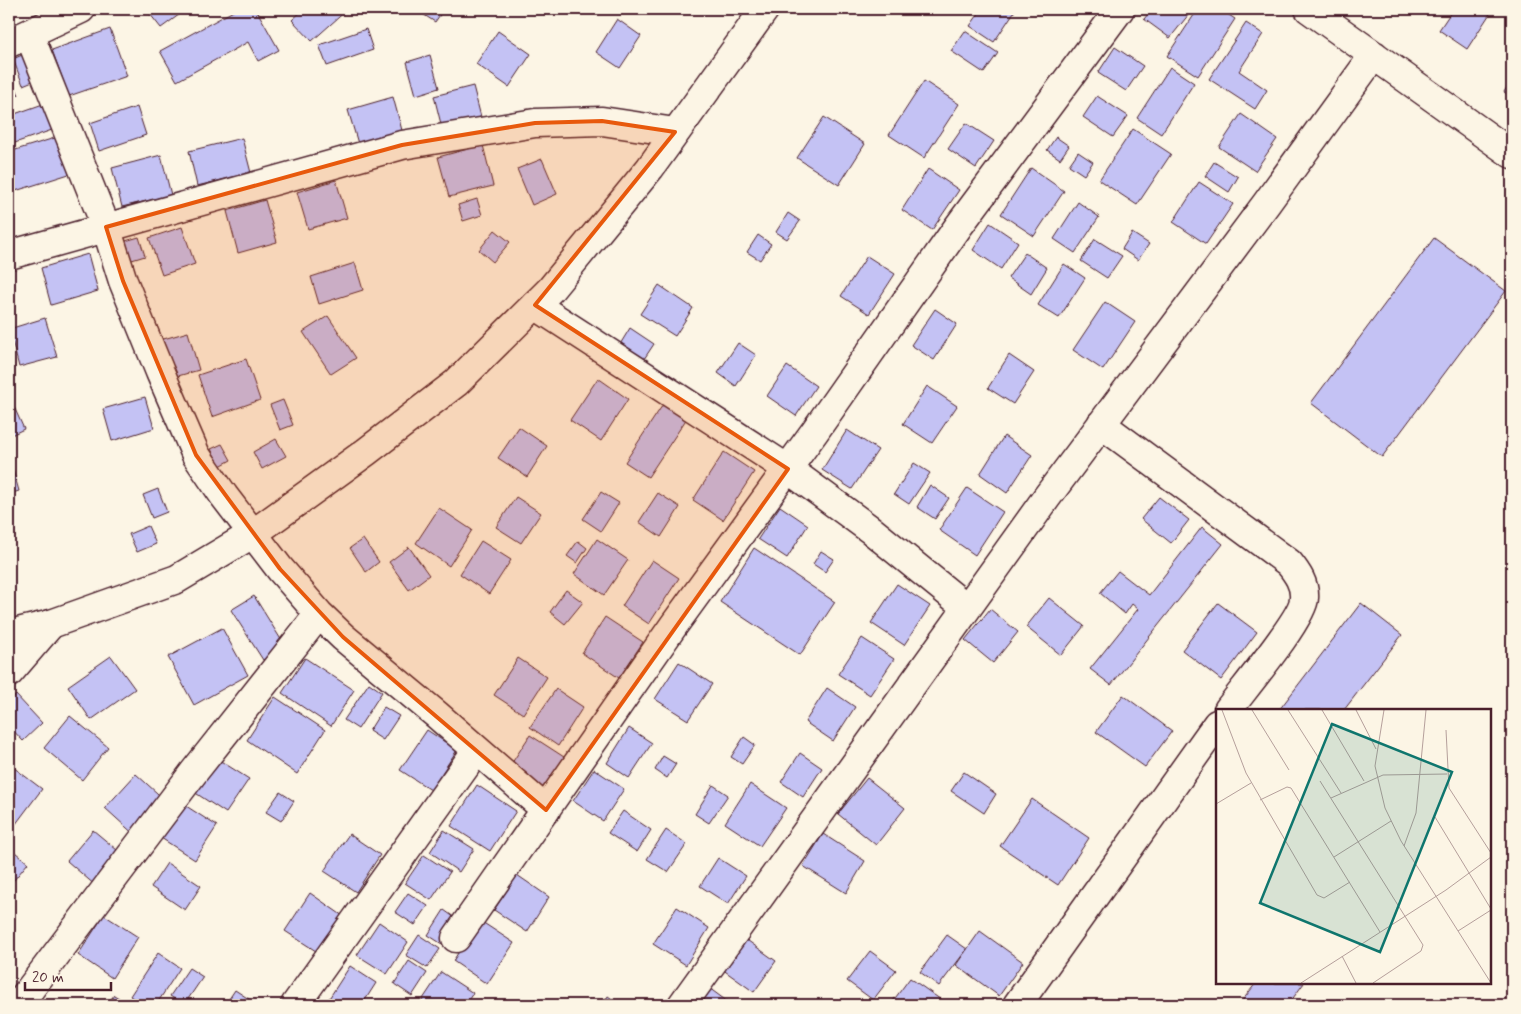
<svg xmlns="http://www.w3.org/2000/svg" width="1521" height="1014" font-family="Mynerve,sans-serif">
<rect width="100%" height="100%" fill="#fcf5e5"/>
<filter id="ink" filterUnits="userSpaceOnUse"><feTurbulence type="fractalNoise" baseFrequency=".02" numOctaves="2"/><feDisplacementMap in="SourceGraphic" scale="10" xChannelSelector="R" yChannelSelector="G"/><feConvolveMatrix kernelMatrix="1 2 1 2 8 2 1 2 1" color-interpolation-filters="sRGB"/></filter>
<g filter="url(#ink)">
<path fill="#c4c2f4" stroke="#4a1f2b" d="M146,9H187L161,28Z
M237,9H256L279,50L258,61L248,42L177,81L160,51Z
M304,9H348L312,41L292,20Z
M415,9H444L435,22Z
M982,9H1016L994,42L970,26Z
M1076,9H1090L1085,15Z
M1152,9H1193L1170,38L1144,19Z
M1198,9H1220L1235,19L1198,76L1167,56Z
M1453,9H1493L1467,49L1439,30Z
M617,19L641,36L620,68L596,52Z
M1246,23L1263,34L1239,71L1267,90L1255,109L1209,79Z
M110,29L127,76L69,96L52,50Z
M366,29L373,50L327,66L319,45Z
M498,31L531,54L509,87L476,64Z
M965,31L998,53L984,73L951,51Z
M1115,47L1143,66L1126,91L1098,73Z
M29,52L40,78L23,85L13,59Z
M430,55L439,88L416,95L407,62Z
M1170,67L1194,83L1161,134L1137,118Z
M9,73L19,95L9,99Z
M1512,79V97L1504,92Z
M924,81L959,104L924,158L889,135Z
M473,86L481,117L442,128L434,96Z
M1097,96L1128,116L1113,137L1083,117Z
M393,97L403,134L359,147L348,110Z
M43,104L52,130L9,145V116Z
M137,107L146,135L99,151L90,123Z
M1241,114L1277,139L1255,171L1219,147Z
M824,117L865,144L839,185L797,158Z
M966,123L994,141L976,168L948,149Z
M1133,129L1171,154L1137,205L1099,180Z
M58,137L69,174L9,193V152Z
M1056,137L1069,146L1060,159L1047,150Z
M242,138L251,173L197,186L189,151Z
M483,145L493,186L449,197L438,157Z
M1078,152L1093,162L1084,175L1069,165Z
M161,155L171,195L122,207L112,168Z
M542,159L557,194L532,205L517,169Z
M1214,162L1238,177L1229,192L1205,176Z
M1031,168L1064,191L1034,236L1001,214Z
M928,169L959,190L932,230L902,210Z
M336,180L347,218L308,229L297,192Z
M1199,182L1233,204L1206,244L1173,222Z
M477,199L482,215L463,221L458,205Z
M265,200L277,242L238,253L227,211Z
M1078,202L1099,217L1075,253L1054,239Z
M788,213L800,221L787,239L776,232Z
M990,223L1018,242L1001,269L973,250Z
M182,227L195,264L162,275L149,238Z
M495,230L510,242L493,262L479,250Z
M1132,233L1149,244L1138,260L1122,249Z
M758,235L771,244L760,260L747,252Z
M139,237L145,256L122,263L115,244Z
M1434,238L1506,291L1382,457L1311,403Z
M1095,239L1122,256L1107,278L1081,261Z
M1025,253L1047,268L1031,294L1008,278Z
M88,254L98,291L51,305L41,268Z
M867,256L895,274L869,314L841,296Z
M355,263L363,290L319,304L311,277Z
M1064,264L1085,278L1059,318L1038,305Z
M659,285L693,308L675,336L640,314Z
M1105,302L1135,322L1103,370L1073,350Z
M935,309L957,324L934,360L911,345Z
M328,316L356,358L331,374L303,332Z
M45,318L57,357L19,367L9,329Z
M630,328L654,344L642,362L619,346Z
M188,332L199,370L171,378L160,340Z
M738,343L756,355L736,386L718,373Z
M1009,355L1034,372L1013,404L988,388Z
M246,359L260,400L212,417L198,375Z
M787,366L816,386L796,416L767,396Z
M598,378L628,399L601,441L570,420Z
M927,386L957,406L932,443L903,424Z
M9,396L24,429L9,436Z
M145,397L154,428L112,441L103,409Z
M283,400L293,425L280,430L270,405Z
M664,403L687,418L648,477L625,462Z
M519,427L547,446L527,477L498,458Z
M847,430L878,450L852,489L822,470Z
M1004,436L1032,455L1007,493L980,474Z
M276,439L286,456L262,469L253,452Z
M222,444L231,460L220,466L211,449Z
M724,452L754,472L723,520L693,500Z
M9,456L19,491L9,494Z
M914,463L930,473L909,504L894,494Z
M930,485L949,498L935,519L917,507Z
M967,488L1003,512L975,555L939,530Z
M158,489L167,512L152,518L143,495Z
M601,492L619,503L601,531L583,519Z
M658,493L680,507L661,537L639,522Z
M516,497L541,513L521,543L496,527Z
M1159,497L1189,520L1171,543L1141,519Z
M780,506L808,525L787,558L758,539Z
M439,508L472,530L449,566L416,543Z
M148,526L156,544L137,552L129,534Z
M1202,527L1223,544L1111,685L1090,669L1138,609L1132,604L1125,614L1100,593L1118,571L1149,595Z
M363,539L379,562L366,572L350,548Z
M597,539L628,560L604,595L574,574Z
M481,541L511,560L489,594L460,574Z
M578,541L587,548L577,563L567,556Z
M409,547L429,575L409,590L389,562Z
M754,548L835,602L800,655L720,602Z
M821,551L834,559L825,572L813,564Z
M652,560L679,578L649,624L622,606Z
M897,584L930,606L904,645L871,623Z
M566,590L583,602L565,624L550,612Z
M254,596L285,646L263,660L231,610Z
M1049,598L1084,626L1061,655L1026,627Z
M1218,603L1257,632L1221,680L1182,650Z
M1361,603L1402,635L1344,710H1279Z
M990,609L1018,632L993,663L965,640Z
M605,617L643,642L619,678L582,653Z
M222,628L248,675L194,705L168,657Z
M862,638L894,659L870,695L838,674Z
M111,656L135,689L91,720L68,686Z
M305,658L354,690L331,726L282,693Z
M518,658L547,677L523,714L494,695Z
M679,662L712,684L688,720L655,699Z
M369,683L382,692L358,729L344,720Z
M827,688L855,707L833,741L805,722Z
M556,689L583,707L558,746L530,727Z
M16,695L42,723L23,741L9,726V702Z
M1123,695L1172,731L1145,767L1096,732Z
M275,697L325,730L297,774L247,740Z
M384,707L399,716L383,740L369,731Z
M70,716L108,747L82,780L44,748Z
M629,728L652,743L629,778L607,763Z
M427,730L457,750L431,790L400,770Z
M530,735L564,757L542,792L508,769Z
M744,737L755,745L742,764L731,757Z
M800,753L822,768L803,797L781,782Z
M663,756L676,764L667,778L655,770Z
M216,758L249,779L226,813L194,792Z
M9,764L42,789L9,833Z
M594,769L624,789L603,821L573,801Z
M964,772L996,794L984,813L951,791Z
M136,774L168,803L137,837L105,808Z
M867,778L905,808L876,845L838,814Z
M750,784L786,808L760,846L725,823Z
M477,785L516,811L490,851L451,826Z
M713,785L728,795L709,823L695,814Z
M280,792L294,801L281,821L266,812Z
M1032,799L1089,838L1058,885L1000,846Z
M183,804L217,826L195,860L161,838Z
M623,811L651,830L637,852L608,833Z
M93,830L123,855L96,886L67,861Z
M444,830L474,849L459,872L430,852Z
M666,830L687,844L668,872L647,859Z
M349,834L380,855L356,892L324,871Z
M823,834L865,861L846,893L803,866Z
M9,847L28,863L9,886Z
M424,855L450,872L431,900L405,883Z
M718,858L746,876L728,904L700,886Z
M167,863L201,886L185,910L151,887Z
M517,875L549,897L527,932L494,910Z
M310,893L343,916L319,953L285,931Z
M408,893L428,906L415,925L395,912Z
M677,907L709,928L686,965L653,944Z
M444,910L458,920L442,944L428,935Z
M104,915L138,937L112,978L78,955Z
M479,920L514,943L487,984L453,961Z
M379,922L408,942L387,974L357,955Z
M980,931L1023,962L999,996L956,965Z
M419,935L440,949L427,968L406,955Z
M947,935L967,949L939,986L920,972Z
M744,938L776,961L754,992L722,969Z
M870,951L896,970L873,1000L847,981Z
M158,953L180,968L156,1005H143L130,996Z
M409,961L427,973L412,996L394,984Z
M350,966L376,983L362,1005H337L328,1000Z
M189,968L203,977L184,1005L170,996Z
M441,972L473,993L465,1005H419Z
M910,978L944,1002L942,1005H890Z
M1256,983H1304L1288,1005H1239Z
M709,988L732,1005H697Z
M235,990L258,1005H225Z
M114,995L130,1005H107Z
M608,996L621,1005H602Z"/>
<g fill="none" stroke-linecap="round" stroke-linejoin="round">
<g stroke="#4a1f2b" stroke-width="31">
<path id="street" d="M1309,9L1512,154
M29,34L106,227L123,281L160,372L196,455L224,496L280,569L319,614L343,637L437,715L546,810
M9,43L81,9
M9,255L402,145L535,123L602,121L675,132
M535,305L788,469L871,530L967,608
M1101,424L1289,563C1297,573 1305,584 1304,598C1304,617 1242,691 1228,710
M9,673L51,624
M456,938L674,625L815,431L958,227L1120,9
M18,1005L194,772L319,614
M295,1005L477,750
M682,1005L1047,497L1266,204L1374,55
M1017,1005L1217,724"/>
</g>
<g stroke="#4a1f2b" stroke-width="31">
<path id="secondary" d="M9,634L51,624L177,579L254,533L366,452L456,383L550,290L650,168L765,9"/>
</g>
<use href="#street" stroke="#fcf5e5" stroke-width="28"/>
<use href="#secondary" stroke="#fcf5e5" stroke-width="28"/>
</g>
</g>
<path fill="#e8590c" fill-opacity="0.2" stroke="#e8590c" stroke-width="4" stroke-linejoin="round" d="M602,121L675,132L535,305L788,469L546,810L343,637L280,569L196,455L123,281L106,227L402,145L535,123Z"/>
<g transform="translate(1216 709)">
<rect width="275" height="275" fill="#fcf5e5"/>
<path fill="none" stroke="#b59f9b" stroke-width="1" d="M6,1L30,64L101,186L108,189L134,173M36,1L73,61M72,1L125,84M106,1L148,72M140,1L160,40M168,1L159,57L169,99L185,132L275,274M230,21L233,79L275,144M104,72L207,236L205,242L157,274M115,89L167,66L231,65M44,91L71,78L75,79L164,223M0,95L35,74M219,108L275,200M188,137L200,104L210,1M118,148L175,112M242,222L275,201M126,247L140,274M85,274L230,181L275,148"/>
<path fill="#0f766e" fill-opacity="0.15" stroke="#0f766e" stroke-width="2.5" d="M116,15L236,63L164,243L44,194Z"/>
<rect width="275" height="275" fill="none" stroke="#4a1f2b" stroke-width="2.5"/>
</g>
<rect width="1521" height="1014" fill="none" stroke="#fcf5e5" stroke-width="30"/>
<rect x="15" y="15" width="1491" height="984" fill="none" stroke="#4a1f2b" stroke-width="2" filter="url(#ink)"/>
<path d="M25 982v8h86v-8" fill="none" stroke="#4a1f2b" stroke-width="2.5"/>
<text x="32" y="982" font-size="15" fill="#4a1f2b" stroke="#fcf5e5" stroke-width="4" paint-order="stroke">20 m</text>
</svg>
